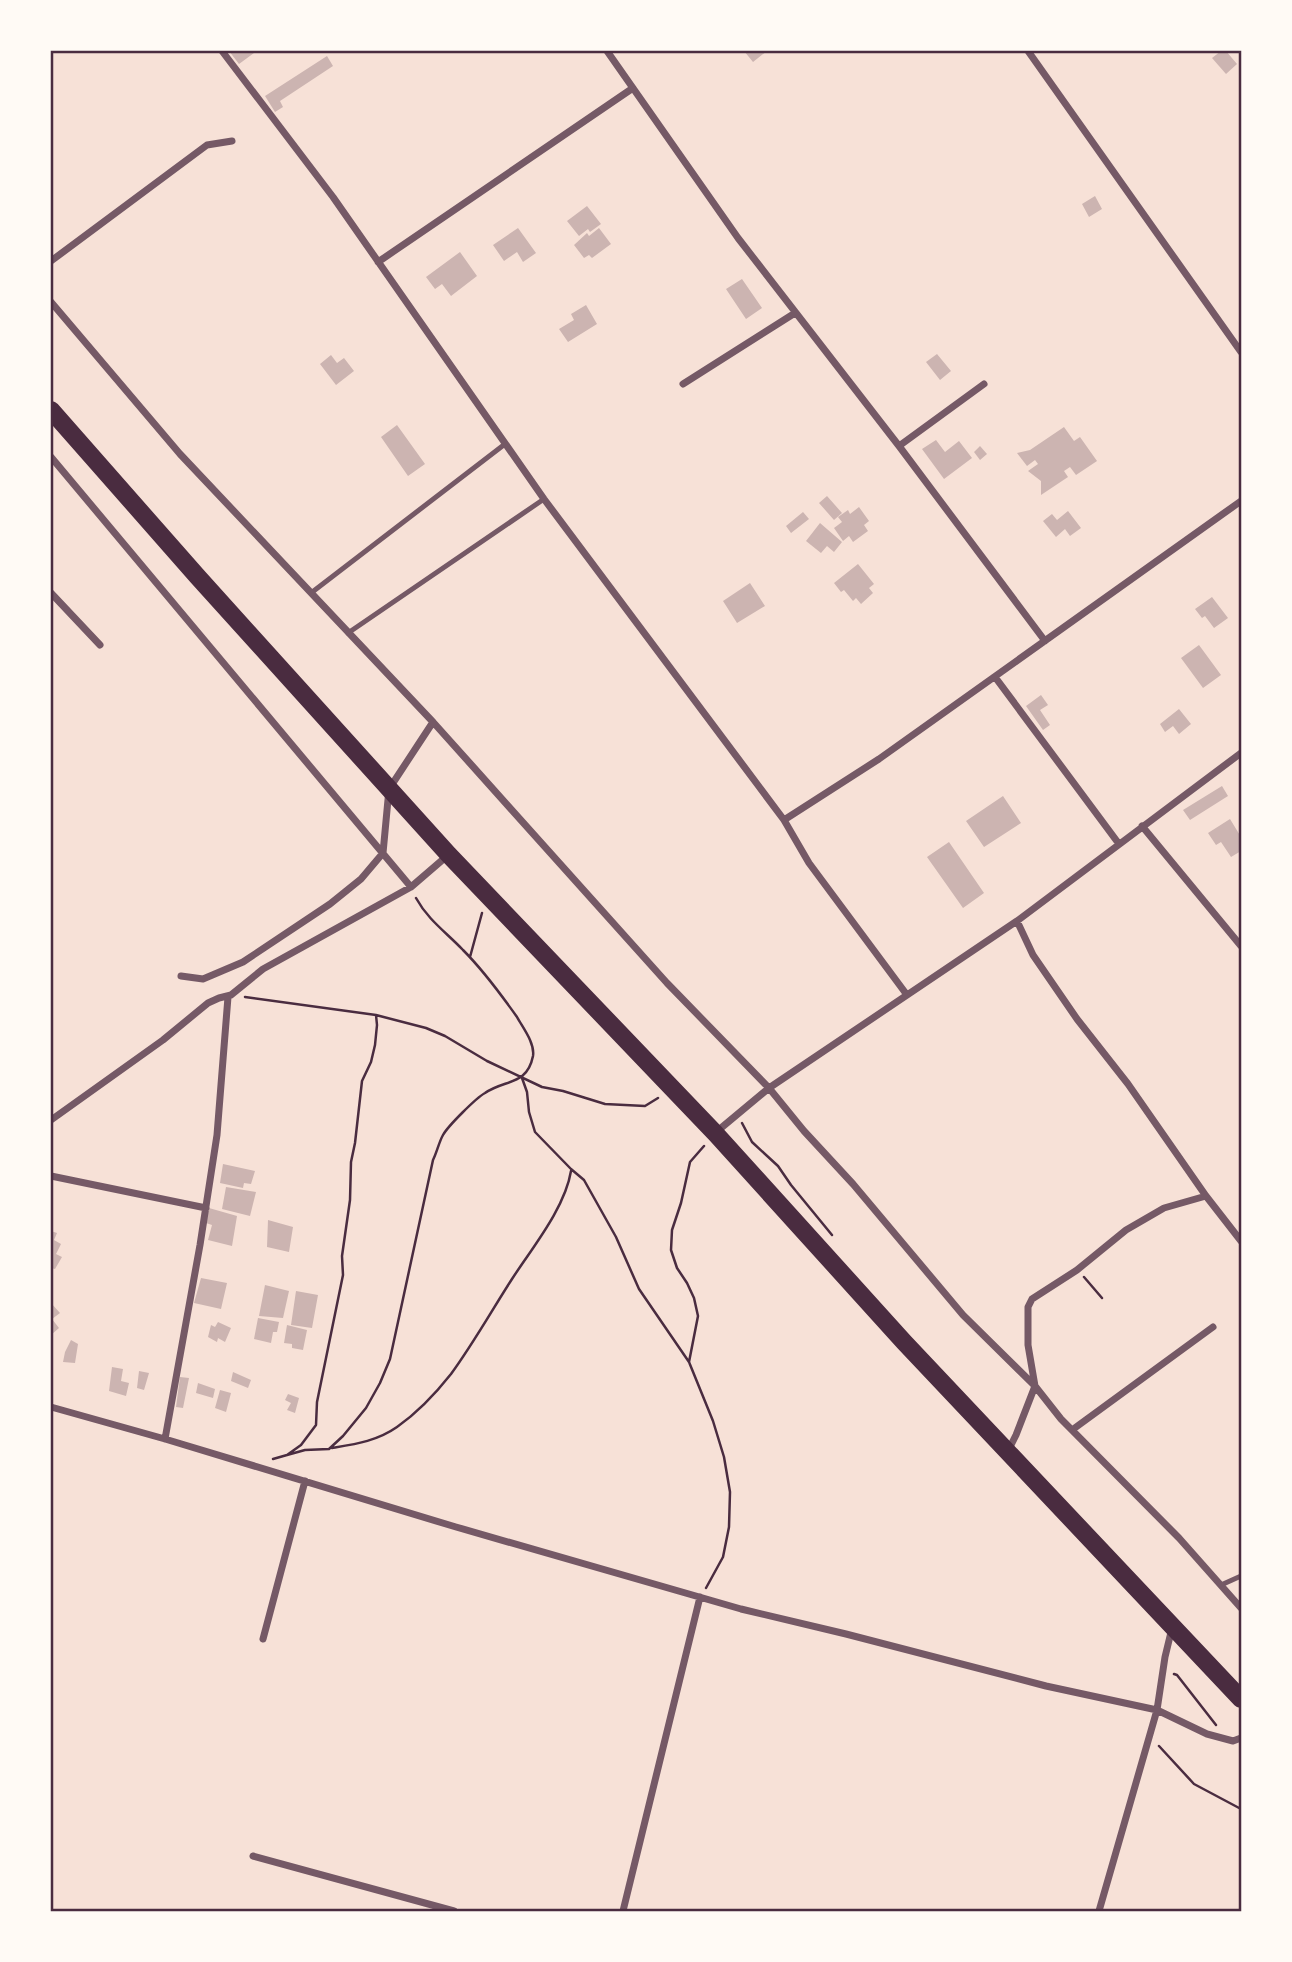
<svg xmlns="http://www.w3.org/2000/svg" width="1292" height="1962" font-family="Quicksand,sans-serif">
<rect width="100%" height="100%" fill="#f7e1d7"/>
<path fill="#ccb4b1" d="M229,51H252L254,53L239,64Z
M744,51H767L753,62Z
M1221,51H1226L1237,64L1226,74L1212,58Z
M327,56L333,66L280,101L283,107L275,112L265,96Z
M1095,196L1102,209L1089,217L1082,204Z
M587,206L601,224L590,232L588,229L579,236L567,221Z
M518,228L536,253L523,262L517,252L504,261L493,245Z
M599,228L611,244L592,258L589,255L584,258L574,245L587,233L589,236Z
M460,252L477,276L451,296L442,284L435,289L426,277Z
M742,279L762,308L746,319L726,289Z
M586,305L597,324L568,342L559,329L574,320L571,314Z
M937,354L951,371L940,380L926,362Z
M331,355L337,363L344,358L354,371L336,385L320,364Z
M397,425L425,464L408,476L381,437Z
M1064,427L1074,441L1080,437L1097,461L1076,475L1070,467L1064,471L1068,477L1041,495V481L1028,471L1038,464L1035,460L1027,466L1017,453L1030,450Z
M936,440L945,452L959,441L972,458L944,479L922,449Z
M980,446L987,454L980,460L974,452Z
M827,496L842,513L834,520L819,503Z
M859,507L869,521L864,525L868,531L853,542L849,536L843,541L834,528L842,522L838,517L848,510L850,514Z
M1068,511L1081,528L1070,536L1065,529L1056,537L1043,521L1052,514L1057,520Z
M803,512L809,519L791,533L786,526Z
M820,523L842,542L834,552L827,546L821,553L806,541Z
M858,564L874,584L869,588L873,593L861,604L856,598L853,601L844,590L841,592L834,583Z
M750,583L765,606L737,623L723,601Z
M1212,597L1228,618L1214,628L1205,616L1202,618L1195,609Z
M1199,645L1221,675L1203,688L1181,658Z
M1041,695L1048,705L1040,710L1050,725L1043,730L1026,706Z
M1179,709L1191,724L1179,734L1173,726L1165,732L1160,724Z
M1222,786L1228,796L1190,820L1183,810Z
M1003,796L1021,823L984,847L966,821Z
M1230,819L1241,837V851L1231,857L1221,842L1216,845L1208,833Z
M949,842L984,893L963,908L927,857Z
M223,1164L255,1171L251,1184L244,1183L243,1188L220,1183Z
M226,1187L256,1192L250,1216L222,1209Z
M209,1208L237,1216L232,1246L208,1240L212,1225L206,1223Z
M268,1220L293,1227L289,1252L267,1247Z
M51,1231L57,1233L54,1240L61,1244L56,1254L62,1257L55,1269L51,1268Z
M201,1278L227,1283L221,1309L194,1303Z
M265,1285L289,1291L283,1318L259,1316Z
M296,1291L318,1295L312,1328L291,1325Z
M51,1303L60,1313L52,1319L59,1328L51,1335Z
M258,1318L279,1322L277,1332H273L271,1343L254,1339Z
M218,1322L231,1328L225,1342L218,1338L217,1342L208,1337L211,1325L215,1327Z
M287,1325L307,1330L303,1350L292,1348V1344L284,1343Z
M71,1340L78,1344L75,1363L63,1362L65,1352Z
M112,1367L123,1369L121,1381L129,1383L126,1396L109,1391Z
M139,1371L149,1373L144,1390L137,1388Z
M233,1372L251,1380L248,1388L231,1381Z
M180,1377L189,1378L183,1408L176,1407Z
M198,1383L215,1389L213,1398L196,1393Z
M220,1390L231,1393L226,1412L215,1408Z
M288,1394L299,1398L295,1413L287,1410L291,1403L285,1400Z"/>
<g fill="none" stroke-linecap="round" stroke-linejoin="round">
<path stroke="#4a2c40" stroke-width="2.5" d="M470,957L482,913
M245,997L376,1015L426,1028L445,1036L487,1061L542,1087L563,1091L605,1104L645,1106L658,1098
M522,1078L527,1092L529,1112L535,1132L571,1169L584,1180L616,1237L639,1289L689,1362L713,1421L724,1457L730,1492L729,1527L723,1557L706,1588
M742,1123L752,1142L778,1166L791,1185L832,1235
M1084,1277L1102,1298
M689,1362L698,1316L694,1298L687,1283L677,1268L671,1250L672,1230L681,1203L690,1162L704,1146
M332,1448C356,1444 377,1441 397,1427C417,1413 436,1393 451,1374C473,1344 492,1310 512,1279C532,1248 565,1208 571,1171
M287,1455L305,1450L329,1449L343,1436L366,1408L380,1383L390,1359L433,1160C437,1152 439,1142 443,1135C448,1126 476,1098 485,1093C505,1079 527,1086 533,1056C535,1043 523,1028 517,1017C500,993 484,971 463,950C447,933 428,920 416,898
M273,1459L287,1455L301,1445L316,1425L317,1402L343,1275L342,1256L350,1200L351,1162L355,1143L362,1081L371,1062L375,1045L377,1025L376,1015
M1174,1674L1177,1675L1216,1725
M1159,1746L1194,1784L1241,1809
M1239,1911L1241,1908"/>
<path stroke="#755966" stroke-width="5" d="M311,593L505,444
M348,633L544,499
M1221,1585L1241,1576"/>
<path stroke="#755966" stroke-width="7" d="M222,51L333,197L544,499L784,820L809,863L907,995
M607,51L738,238L899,446L1045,641
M1028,51L1241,352
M51,261L207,145L232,141
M378,262L633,88
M51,302L180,454L433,722L667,983L769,1088L804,1131L853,1184L963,1315L1035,1386L1016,1435L1008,1451
M683,384L795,313
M899,446L984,384
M51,457L411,887
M51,593L100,645
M995,677L1119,844
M784,820L879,759L1241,501
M1142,826L1241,946
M1017,921L1033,955L1077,1019L1128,1084L1206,1196L1241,1241
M181,976L203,979L243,962L330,904L361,879L383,853L389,789L433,722
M51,1120L163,1040L208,1003L219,998L231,995L263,969L411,887L447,856
M715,1133L769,1088L1017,921L1241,753
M51,1176L206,1208
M1206,1196L1164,1208L1126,1230L1077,1270L1032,1299L1028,1307V1345L1035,1386L1061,1419L1179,1538L1241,1608
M51,1407L165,1439L456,1527L741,1609L846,1634L1046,1686L1157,1710L1207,1734L1233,1741L1241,1738
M1072,1430L1213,1327
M165,1439L200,1245L217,1135L228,997
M263,1639L305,1481
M253,1856L454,1911
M623,1911L700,1597
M1099,1911L1157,1710L1165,1657L1172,1628"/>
<path stroke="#4a2c40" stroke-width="18" d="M51,410L197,576L449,855L715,1133L904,1342L1241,1699"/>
</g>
<rect width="1292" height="1962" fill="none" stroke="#fffaf5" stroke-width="105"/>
<rect x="52" y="52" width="1188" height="1858" fill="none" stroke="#4a2c40" stroke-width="2.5"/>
</svg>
